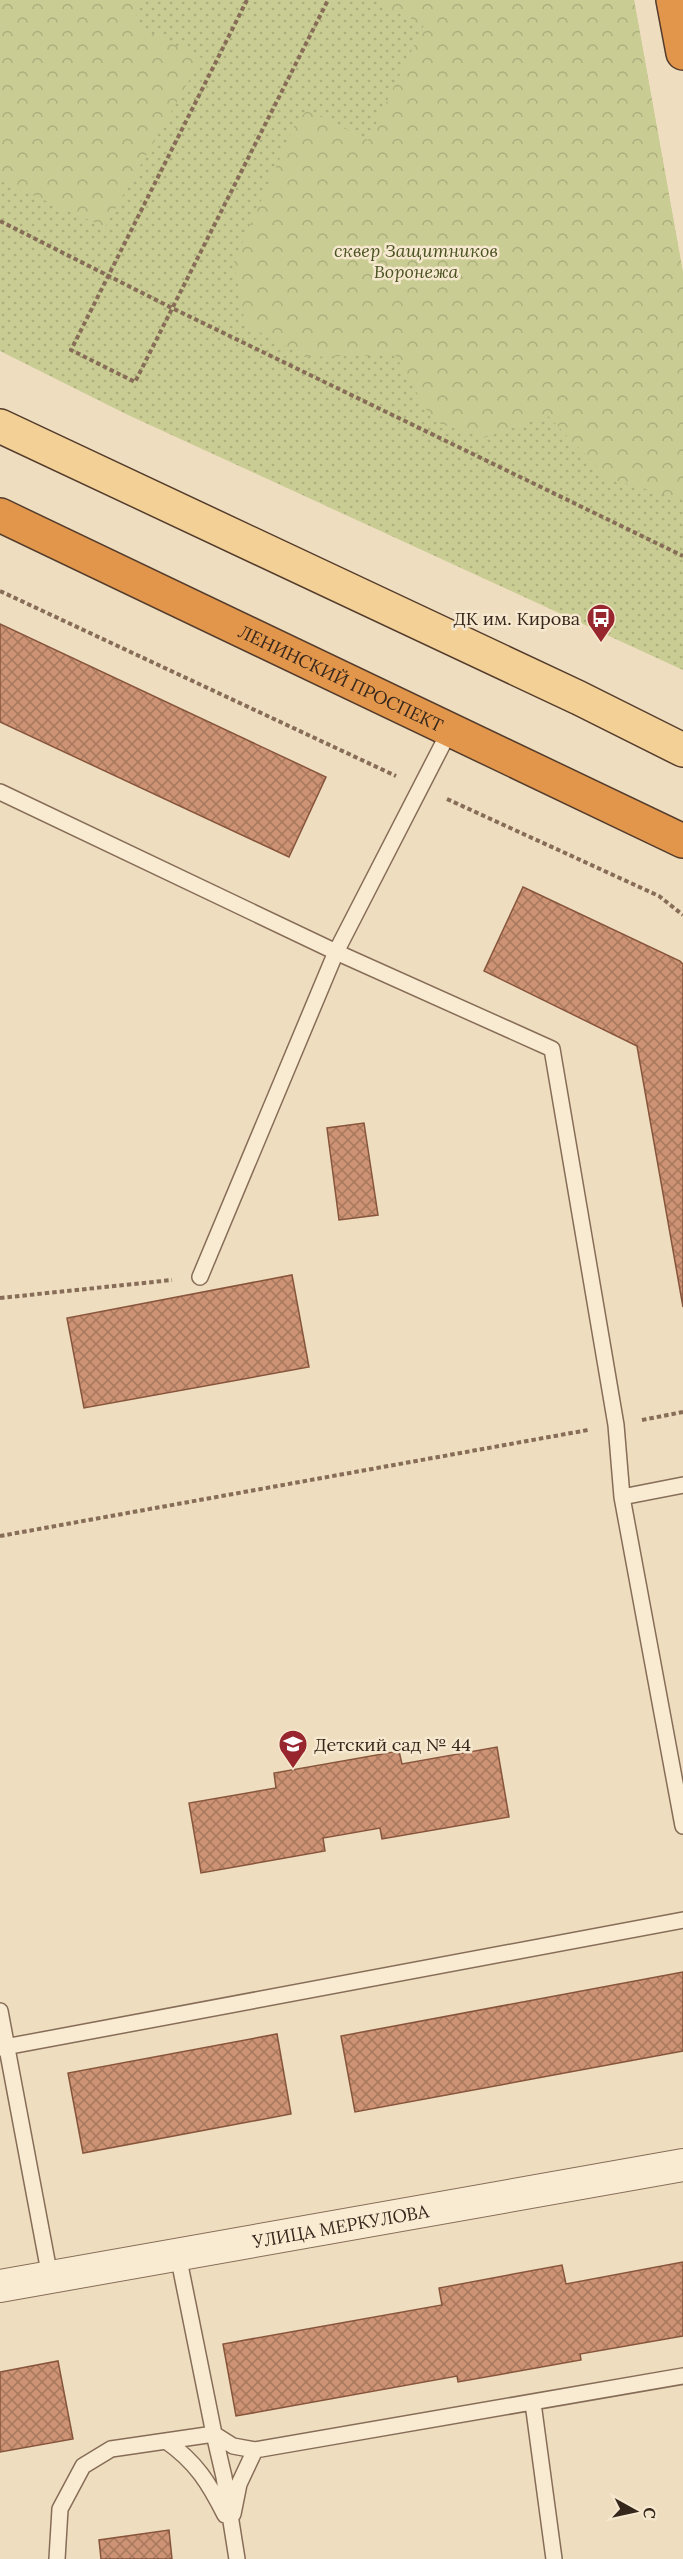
<svg xmlns="http://www.w3.org/2000/svg" width="683" height="2559" font-family="Lora,serif">
<defs>
<pattern id="grass-dots" width="8" height="8" patternUnits="userSpaceOnUse" patternTransform="scale(1.5)"><rect width="8" height="8" fill="#c9cc93"/><path d="M2 2h.1M6 6h.1" fill="none" stroke="#adaf7e" stroke-width="1.8" stroke-linecap="round"/></pattern>
<pattern id="forest-crowns" width="20" height="18" patternUnits="userSpaceOnUse" patternTransform="scale(1.5)"><rect width="20" height="18" fill="#c9cc93"/><path d="M2 6a3 3 0 1 1 6 0M12 15a3 3 0 1 1 6 0" fill="none" stroke="#adaf7e"/></pattern>
<pattern id="building-cross-hatch" width="8" height="8" patternUnits="userSpaceOnUse" patternTransform="scale(1.5)"><rect width="8" height="8" fill="#cd9374"/><path d="M0 0l8 8M0 8l8-8" fill="none" stroke="#a7785e"/></pattern>
</defs>
<rect width="100%" height="100%" fill="#eeddbf"/>
<path fill="url(#grass-dots)" d="M0,0H634L683,273V670L126,414L0,351Z"/>
<path fill="url(#forest-crowns)" d="M0,0H143L132,24L202,58L105,227L0,181Z
M374,0H634L683,273V500L608,478L548,416L483,438L433,421L395,355L305,357L245,324L234,262L295,124L307,110L368,140L424,25Z"/>
<path fill="url(#building-cross-hatch)" stroke="#87553c" stroke-width="1.5" d="M0,624L326,777L289,857L0,722Z
M523,887L680,961L683,964V1307L637,1046L484,971Z
M364,1123L378,1215L339,1220L327,1128Z
M292,1275L309,1367L84,1408L67,1318Z
M497,1747L509,1817L382,1839L380,1828L323,1838L325,1851L201,1873L189,1803L276,1788L274,1773L399,1751L402,1764Z
M683,1972V2051L355,2112L341,2036Z
M277,2034L291,2114L83,2153L68,2073Z
M683,2262V2336L580,2354L581,2360L458,2382L457,2376L236,2416L223,2344L442,2305L439,2288L562,2265L566,2284Z
M58,2361L73,2439L0,2452V2372Z
M169,2530L172,2559H101L99,2540Z"/>
<g fill="none" stroke-linecap="round" stroke-linejoin="round">
<g stroke="#876d57" stroke-width="18">
<path id="lane" d="M0,792L336,952L552,1049L616,1425L622,1497L683,1826
M200,1277L336,952L450,730
M622,1497L683,1485
M0,2011L50,2277
M0,2048L683,1920
M178,2255L214,2434L233,2446L255,2450L683,2376
M533,2403L554,2559
M166,2441C196,2462 209,2483 225,2515
M233,2514L239,2484L255,2450
M57,2559L60,2509L83,2466L111,2449L214,2434L224,2477L237,2559"/>
</g>
<g stroke="#876d57" stroke-width="34">
<g id="street">
<path id="s1" d="M0,2286L683,2165"/>
</g>
</g>
<g stroke="#543c2c" stroke-width="36">
<path id="primary" d="M0,426L579,698L683,750"/>
</g>
<g stroke="#543c2c" stroke-width="36">
<g id="highway">
<path d="M673,0L683,53"/>
<path id="s2" d="M0,515L683,841"/>
</g>
</g>
<path stroke="#876d57" stroke-width="4" stroke-dasharray="4.5 3" stroke-linecap="butt" d="M247,0L71,350L135,382L328,0
M0,221L172,308L683,556
M0,591L396,776
M447,799L659,896L683,915
M0,1298L172,1280
M642,1420L683,1412
M0,1536L588,1430"/>
<use href="#lane" stroke="#f9ebd2" stroke-width="15"/>
<use href="#street" stroke="#f9ebd2" stroke-width="32"/>
<use href="#primary" stroke="#f3d095" stroke-width="33"/>
<use href="#highway" stroke="#e1964c" stroke-width="33"/>
</g>
<defs>
<g id="bus-pin" transform="scale(1.5)"><path d="M0 17L-7.5 6A9.5 9.5 0 1 1 7.5 6Z" fill="#97262e" stroke="#f6e8ce"/><path d="M-5-6H5V4H4V6H2V4H-2V6H-4V4H-5ZM-3.5-4V0h7V-4ZM-3.5 1.2v1.5H-2V1.2ZM2 1.2v1.5H3.5V1.2Z" fill="#fff"/></g>
<g id="school-pin" transform="scale(1.5)"><path d="M0 17L-7.5 6A9.5 9.5 0 1 1 7.5 6Z" fill="#97262e" stroke="#f6e8ce"/><path d="M0-5L7-2L0 1L-7-2ZM-4 1L0 2.5L4 1V4Q0 6-4 4Z" fill="#fff"/></g>
</defs>
<g fill-rule="evenodd">
<use href="#bus-pin" x="601" y="618"/>
<use href="#school-pin" x="293" y="1744"/>
</g>
<g text-anchor="middle" dominant-baseline="central" stroke-width="5" stroke-linejoin="round" paint-order="stroke">
<g font-size="18" font-style="italic" fill="#4a5322" stroke="#f6e8ce">
<text x="416" y="250">сквер Защитников<tspan x="416" dy="21">Воронежа</tspan></text>
</g>
<g font-size="18" fill="#36271c" stroke="#f6e8ce" text-anchor="end">
<text x="580" y="618">ДК им. Кирова</text>
<text x="314" y="1744" text-anchor="start">Детский сад № 44</text>
</g>
<g font-size="18" fill="#36271c" stroke="#f6e8ce">
<text stroke="none"><textPath href="#s2" startOffset="378">ЛЕНИНСКИЙ ПРОСПЕКТ</textPath></text>
<text stroke="none"><textPath href="#s1" startOffset="346">УЛИЦА МЕРКУЛОВА</textPath></text>
</g>
</g>
<g transform="translate(635 2511) rotate(98)" stroke="#f6e8ce" stroke-width="4.5" paint-order="stroke">
<path d="M0-4.5L10 22L0 15L-10 22Z" fill="#36271c"/>
<text y="-9" font-size="16" font-weight="bold" text-anchor="middle" fill="#36271c">С</text>
</g>
</svg>
